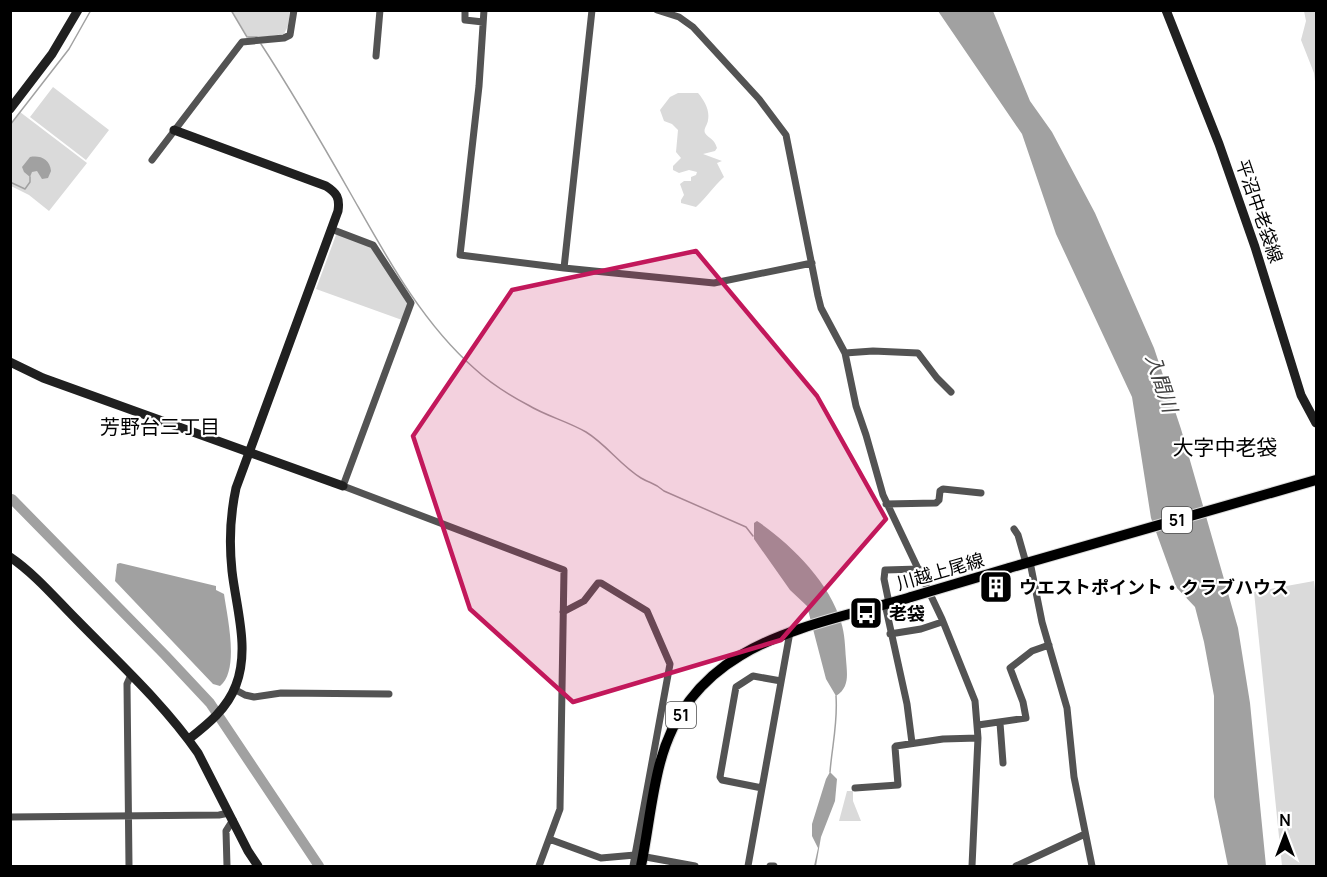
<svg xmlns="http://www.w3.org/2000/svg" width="1327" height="877" font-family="Manrope,'Noto Sans JP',sans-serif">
<rect width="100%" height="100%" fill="#fff"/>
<path fill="#dadada" d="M232,11H290L288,26L284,34L249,39Z
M1304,11H1316V90L1314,73L1301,40L1306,21Z
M53,87L109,130L86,160L30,117Z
M678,93H698C704,100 710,110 708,120C708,124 703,129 705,133C709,139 714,138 717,148L715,151L703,154L722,161L717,163L724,177C713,187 707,197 696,207L681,203V200L684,195L680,184L684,181H691V177L696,175L697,172L689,170L679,173L673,170V166L681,158L676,152L678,130L672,124L664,121L660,110L670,97Z
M20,112L87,163L49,211L29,195L11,186L10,125Z
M336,235H339L372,247L408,303L402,320L316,289Z
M1314,581L1316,599V866H1282L1254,592Z
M847,791H853V801L861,821H839Z"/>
<path fill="#a1a1a1" d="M938,11H993L1030,101L1052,132L1095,213L1154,348L1181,429L1238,628L1250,703L1266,866H1228L1214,797V696L1204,642L1195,607L1176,587L1151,518L1132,397L1056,234L1022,134Z
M30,157C40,155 50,159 51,171L48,178L42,179L37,171L32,172L30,177L24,172L22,167Z
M757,521C790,543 830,583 841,622C845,634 845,647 846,659C847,674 850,687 836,696L826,679L807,606L790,590L754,539V523Z
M120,563L216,586V590L224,594C227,616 240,670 220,686L213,684L115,581L117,564Z
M830,772L837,779L835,801L821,837L816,866H814L818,848L812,836V824L826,779Z"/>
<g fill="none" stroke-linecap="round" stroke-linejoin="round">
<path stroke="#a1a1a1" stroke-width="1.5" d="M231,10L247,37H257
M261,44C293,93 323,145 352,196C386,256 422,323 475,369C489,382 511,396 528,405C546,416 567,421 586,432C607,445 620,465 641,478C651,484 654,482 664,491L746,527L753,536
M10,125L69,49L91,10
M10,182L25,189L30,182V177
M10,497L12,499
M830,772C832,746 838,723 836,696"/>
<path stroke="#a1a1a1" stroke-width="10" d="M12,499L165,655L210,703L319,866"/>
<g stroke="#dbdbdb" stroke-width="12">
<path id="primary" d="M1009,568L1316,480
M641,866C648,832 651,797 660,763C693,640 807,628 911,597"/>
</g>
<path stroke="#535353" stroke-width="7" d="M465,10V20L483,22
M484,10L479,86L460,255L564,268
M592,10L564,268L714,283L812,263
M657,10L679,17L693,27L759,99L786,135L818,296L821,308L845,353L856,406L866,435L883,495L942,619L975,701L978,738L972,866
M376,56L380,10
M152,160L242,42L284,38L290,35L294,10
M331,229L373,245L411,303L343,486L564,570L560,809L539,866
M845,353L873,351L918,353L937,378L951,392
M886,504L936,503L939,500L940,491L943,489L981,493
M1014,529L1018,535L1026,563
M1030,562L1042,622L1067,708L1074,777L1092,866
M889,603L884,579L885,570L919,569
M885,604L907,704L912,743
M563,612L584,601L598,583H601L647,611L670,664L633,866
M890,634L921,629L942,622
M234,689L245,695L254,697L281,693L389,694
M1000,723L1003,763
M978,725L1026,718L1023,702L1010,668L1032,651L1049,645
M762,788L722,780L720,777L736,687L753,676L781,681
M855,788L898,785L895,747L896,746L943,739L978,738
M10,817L219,815L229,813
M549,839L601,858L635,855L695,866
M129,866L127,684L131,675
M227,866L226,831L233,820
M748,866L790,632
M770,866H774
M1016,866L1085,834"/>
<path stroke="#202020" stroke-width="9" d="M1166,10L1219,144L1255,247L1301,395L1316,423
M10,109L52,54L78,10
M174,130L326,186C337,193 340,198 338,211L236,488C230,516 229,543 232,571C236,607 250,649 236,685C227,709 208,724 189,739
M10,362L43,378L343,486
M10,557C35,574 56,599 77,620C119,663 164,704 198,753L248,851L258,866"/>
<use href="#primary" stroke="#000" stroke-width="10"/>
<g stroke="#dbdbdb" stroke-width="12" stroke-linecap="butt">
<path id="primary-bridge" d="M911,597L1009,568"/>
</g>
<use href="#primary-bridge" stroke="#000" stroke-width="10"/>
</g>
<path fill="#c2185b" fill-opacity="0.2" stroke="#c2185b" stroke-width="4.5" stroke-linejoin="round" d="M696,251L817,396L886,519L781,640L573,702L470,609L413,436L512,290Z"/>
<defs>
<g id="building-square" transform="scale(1.725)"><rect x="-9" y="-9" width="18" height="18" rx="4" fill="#000" stroke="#fff"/><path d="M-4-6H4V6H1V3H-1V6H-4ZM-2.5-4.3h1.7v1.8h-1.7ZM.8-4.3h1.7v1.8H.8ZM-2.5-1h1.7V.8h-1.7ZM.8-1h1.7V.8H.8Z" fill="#fff"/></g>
<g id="bus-square" transform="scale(1.725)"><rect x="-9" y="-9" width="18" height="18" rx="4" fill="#000" stroke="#fff"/><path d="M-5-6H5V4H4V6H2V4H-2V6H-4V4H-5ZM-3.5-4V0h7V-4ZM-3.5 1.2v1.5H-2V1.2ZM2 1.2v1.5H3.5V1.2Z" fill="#fff"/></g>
</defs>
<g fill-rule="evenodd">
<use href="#building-square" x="996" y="587"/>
<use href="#bus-square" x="866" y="613"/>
</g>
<g text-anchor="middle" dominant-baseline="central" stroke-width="4.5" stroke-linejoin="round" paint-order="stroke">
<g fill="#fff" stroke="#4c4c4c" stroke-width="1.5">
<rect x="1162" y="507" width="30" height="26" rx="4.5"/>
<rect x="666" y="702" width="30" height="26" rx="4.5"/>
</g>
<g font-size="16" font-weight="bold" fill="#000">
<text x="1177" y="520">51</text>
<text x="681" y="715">51</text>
</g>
<g font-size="18" fill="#000" stroke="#fff">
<text transform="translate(1260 211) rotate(71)">平沼中老袋線</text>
<text transform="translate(940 571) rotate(-16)">川越上尾線</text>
</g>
<g font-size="18" font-weight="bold" fill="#000" stroke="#fff" text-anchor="start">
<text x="1019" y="587">ウエストポイント・クラブハウス</text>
<text x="889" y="613">老袋</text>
</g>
<g font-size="20" font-style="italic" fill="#424242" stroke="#fff">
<text transform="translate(1162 383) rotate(72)">入間川</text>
</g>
<g font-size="20" fill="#000" stroke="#fff">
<text x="160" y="426">芳野台三丁目</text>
</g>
<g font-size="21" fill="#000" stroke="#fff">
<text x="1225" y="447">大字中老袋</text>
</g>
</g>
<rect width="1327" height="877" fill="none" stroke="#000000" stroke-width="24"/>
<g transform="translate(1285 835)" stroke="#ffffff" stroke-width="4.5" paint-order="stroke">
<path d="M0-4.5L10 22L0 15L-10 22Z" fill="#000000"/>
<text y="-9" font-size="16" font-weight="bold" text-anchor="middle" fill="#000000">N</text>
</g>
</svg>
